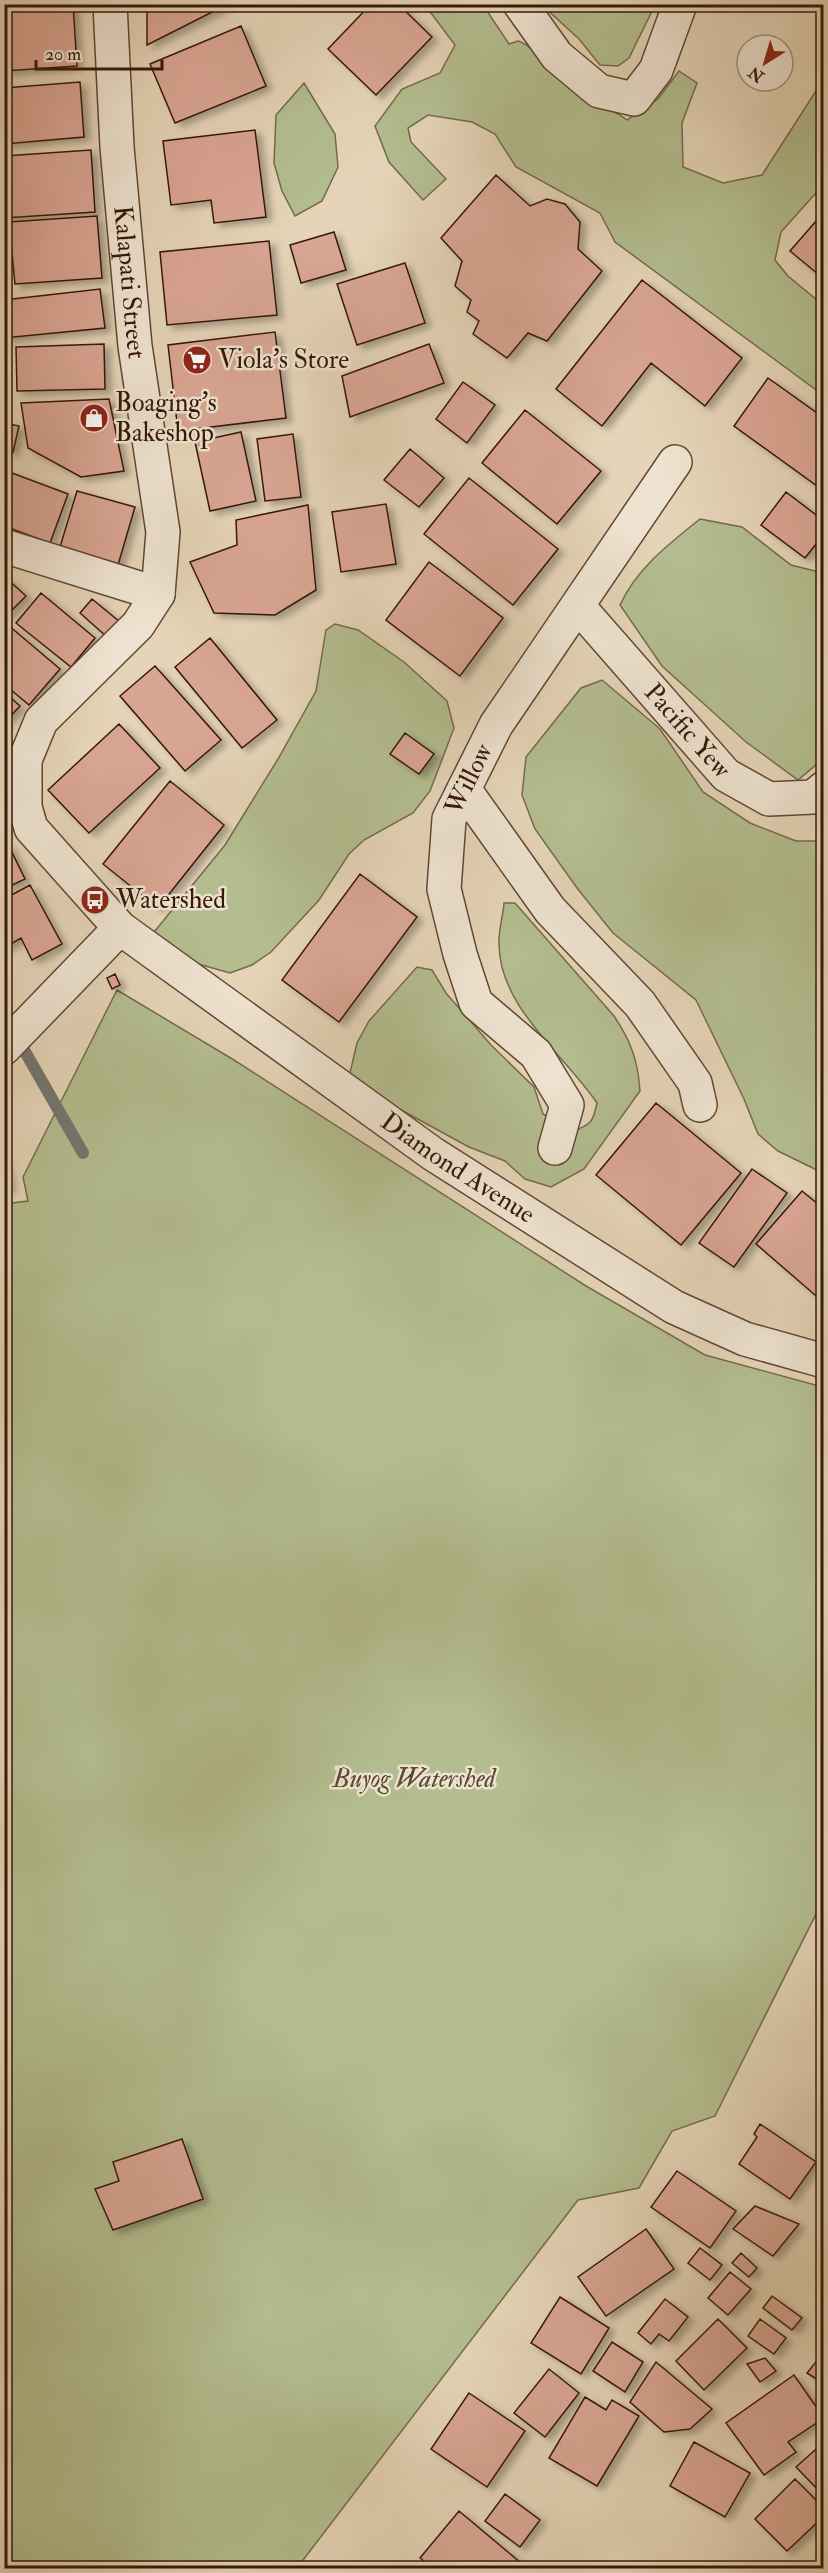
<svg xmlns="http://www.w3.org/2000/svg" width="828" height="2573" font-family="'IM FELL Double Pica',serif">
<defs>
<filter id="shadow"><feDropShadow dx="6" dy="4" stdDeviation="3" flood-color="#0004"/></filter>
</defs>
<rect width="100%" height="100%" fill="#e5d4b7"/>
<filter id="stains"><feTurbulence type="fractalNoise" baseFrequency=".00333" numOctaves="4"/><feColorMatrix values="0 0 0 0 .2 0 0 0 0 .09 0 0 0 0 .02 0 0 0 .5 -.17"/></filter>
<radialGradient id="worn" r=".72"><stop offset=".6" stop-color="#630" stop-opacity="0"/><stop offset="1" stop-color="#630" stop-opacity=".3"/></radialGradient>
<path fill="#b3bd8f" stroke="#756a4c" stroke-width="1.5" d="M425,5H483L509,44L518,41C537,47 547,70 562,82C582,98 607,105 627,120L658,99L679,71L697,83L682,123L683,167L723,183L762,175L823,80V185L781,232L775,260L788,276L823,305V395L615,242L600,213L516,167L495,134L472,122L428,115L408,128L411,142L446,179L423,200L389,162L375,126L402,89L440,73L455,45Z
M542,5H655L629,58L618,66L600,65L579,39Z
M304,83L335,134L338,167L322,201L295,216L282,191L274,163L276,115Z
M700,519L742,527L791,565L819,572L823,567V759L798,780L746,742L662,666L620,605C637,568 669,544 700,519Z
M335,624L358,630L404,662L447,701L454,728L430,791L413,813L364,840L349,854L319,900L271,952L252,965L230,973L191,962L150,937L225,845L278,759L316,691L326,630Z
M602,680L660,729L703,792L750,823L796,841H823V1173L778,1151L758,1134L744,1099L696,1000L613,933L577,888L535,829L522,795L526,757L581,688Z
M504,903H515L614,1016C631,1041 638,1061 640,1091L584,1169L551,1187L525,1179L505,1161L469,1147L348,1081L357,1043L369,1021L417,967L432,970L446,993L491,1045L534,1087L543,1114L572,1132C591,1124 593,1123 597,1103C564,1054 500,1008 499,945C498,931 503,917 504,903Z
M117,990L234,1060L586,1286L705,1355L823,1387V1900L715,2116L672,2131L639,2188L578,2200L297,2568H5L4,1204L28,1201L23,1177Z"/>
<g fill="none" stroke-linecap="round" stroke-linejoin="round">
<path stroke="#717770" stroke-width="12" d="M4,1015L83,1153"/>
</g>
<path fill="#d9a593" stroke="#371808" stroke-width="1.5" filter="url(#shadow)" d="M4,4H73L77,66L4,71Z
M147,4H228L147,45Z
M371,4H398L432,37L376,95L328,49Z
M241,26L266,86L175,123L150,64Z
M80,82L84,137L4,144V88Z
M255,130L266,217L214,223L211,200L171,205L163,141Z
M91,150L95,212L4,218V156Z
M496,175L530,206L547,199L565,204L580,222L578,249L602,271L547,341L528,333L507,358L473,334L479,321L467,312L471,300L455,286L462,261L441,238Z
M824,212V279L790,251Z
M97,216L102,278L15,284L9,222Z
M334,232L346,270L301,283L290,245Z
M269,241L277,315L167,325L160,252Z
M405,263L425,323L357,345L337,284Z
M642,280L742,358L705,406L651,363L602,426L556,389Z
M100,289L105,328L4,338V300Z
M275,332L286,418L178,431L168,345Z
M104,344L105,389L17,391L16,347Z
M429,344L444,383L350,417L342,376Z
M768,378L824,418V491L734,426Z
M463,382L495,405L467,443L436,419Z
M109,399L124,471L81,477L28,448L21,403Z
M525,410L601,471L557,524L482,463Z
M4,423L19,426L13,452L4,450Z
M241,432L256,501L210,511L195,442Z
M293,434L301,497L265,501L257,439Z
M410,449L444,478L419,507L384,480Z
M4,470L68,494L50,543L4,526Z
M469,478L558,549L513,605L424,534Z
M77,491L135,507L118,565L60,547Z
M786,492L824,521V534L805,558L761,525Z
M386,504L396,564L341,572L332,512Z
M308,505L316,590L275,615L214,613L190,562L237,545L236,520Z
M429,562L503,618L460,676L386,620Z
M4,576L26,596L4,618Z
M41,593L95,638L71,667L16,623Z
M92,599L120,622L107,637L80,613Z
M8,625L60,669L29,705L4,684V630Z
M210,638L277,720L242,748L175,667Z
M155,666L221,740L185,771L120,696Z
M4,692L20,706L4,723Z
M119,724L160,768L89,833L48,790Z
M405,733L434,754L419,774L390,754Z
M170,781L224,825L158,908L103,864Z
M8,844L25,879L4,889V845Z
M360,874L417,917L339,1022L282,980Z
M30,885L62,944L32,960L21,938L4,948V899Z
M115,974L120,985L112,989L107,978Z
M656,1103L741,1173L681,1245L596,1175Z
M4,1159L10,1188L4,1189Z
M752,1169L787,1193L734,1267L699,1243Z
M802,1191L824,1209L822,1301L756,1244Z
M760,2124L816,2162L790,2199L739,2164L757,2137L754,2134Z
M182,2139L203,2199L113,2230L95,2189L119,2181L113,2162Z
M677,2171L736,2211L710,2248L651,2207Z
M755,2206L799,2224L773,2256L733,2229Z
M646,2229L674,2269L606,2316L578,2277Z
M700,2248L722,2265L710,2280L688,2263Z
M741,2253L757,2268L749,2277L732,2263Z
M730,2272L751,2289L728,2315L708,2298Z
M772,2296L802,2318L792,2330L763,2308Z
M560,2297L609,2328L581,2374L531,2343Z
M665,2299L688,2317L669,2341L659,2334L651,2344L638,2333Z
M718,2319L747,2348L704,2390L676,2361Z
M760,2319L786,2338L774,2354L748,2336Z
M612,2342L643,2362L625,2392L593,2371Z
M824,2352V2384L807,2373Z
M765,2358L776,2371L760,2382L747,2364Z
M656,2362L712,2409L690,2429L664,2432L630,2402Z
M549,2369L579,2393L545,2437L514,2413Z
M794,2375L824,2418L788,2442L796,2452L764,2475L726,2423Z
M469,2393L525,2431L487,2487L431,2449Z
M585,2397L606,2410L612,2400L639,2416L597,2486L549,2458Z
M694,2442L750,2473L725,2517L670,2486Z
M824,2442V2496L796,2467Z
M795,2479L824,2508V2516L787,2551L755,2519Z
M505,2494L540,2520L520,2547L485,2521Z
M459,2511L521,2563L516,2568H433L420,2558Z
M659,2562L695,2568H658Z"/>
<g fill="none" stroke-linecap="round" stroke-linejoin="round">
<g stroke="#624734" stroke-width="36">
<g id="minor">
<path id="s1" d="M110,4L117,147L135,346L163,532L158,594L138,625L41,721L25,760V807L31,828L120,928L433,1154L674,1307L745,1339L824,1361"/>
<path d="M520,4L557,56L599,91L634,99L656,70L680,4"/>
<path d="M4,546L158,594"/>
<path id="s2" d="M578,606L726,775L769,799L813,797L824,788"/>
<path d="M464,789L550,910L640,1004L695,1083L700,1105"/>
<path d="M4,1048L120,928"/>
<path id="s3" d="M555,1148L567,1105L536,1054L476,1003L460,954L444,889L449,819L496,725L675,462"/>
</g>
</g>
<use href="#minor" stroke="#eee3d0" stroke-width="33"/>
</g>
<defs>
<g id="supermarket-disc" transform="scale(1.5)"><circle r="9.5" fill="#8f2418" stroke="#eee3d0"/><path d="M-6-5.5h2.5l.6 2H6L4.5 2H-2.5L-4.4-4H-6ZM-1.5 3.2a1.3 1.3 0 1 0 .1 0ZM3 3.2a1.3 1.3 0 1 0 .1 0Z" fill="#fff"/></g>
<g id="shop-disc" transform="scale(1.5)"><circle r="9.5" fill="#8f2418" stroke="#eee3d0"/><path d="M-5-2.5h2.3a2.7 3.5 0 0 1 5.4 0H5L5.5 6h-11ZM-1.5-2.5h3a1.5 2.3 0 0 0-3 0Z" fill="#fff"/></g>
<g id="bus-disc" transform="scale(1.5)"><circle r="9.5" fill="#8f2418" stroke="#eee3d0"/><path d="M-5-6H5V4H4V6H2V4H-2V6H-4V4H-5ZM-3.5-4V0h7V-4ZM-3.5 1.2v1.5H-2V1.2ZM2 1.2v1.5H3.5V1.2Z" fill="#fff"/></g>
</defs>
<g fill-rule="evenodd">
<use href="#supermarket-disc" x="197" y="360"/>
<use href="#shop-disc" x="94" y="418"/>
<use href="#bus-disc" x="95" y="900"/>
</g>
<g text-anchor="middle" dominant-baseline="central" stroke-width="5" stroke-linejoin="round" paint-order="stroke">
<g font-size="26" fill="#371808" stroke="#eee3d0">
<text stroke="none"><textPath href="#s1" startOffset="279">Kalapati Street</textPath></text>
<text stroke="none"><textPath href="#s2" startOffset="166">Pacific Yew</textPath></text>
<text stroke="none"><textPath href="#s3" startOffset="416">Willow</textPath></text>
<text stroke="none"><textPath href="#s1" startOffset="1426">Diamond Avenue</textPath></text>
</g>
<g font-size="26" fill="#371808" stroke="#eee3d0" text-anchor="start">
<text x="218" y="360">Viola's Store</text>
<text x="115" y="403">Boaging's<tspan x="115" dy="30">Bakeshop</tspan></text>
<text x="116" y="900">Watershed</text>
</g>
<g font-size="26" font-style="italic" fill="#5c4a30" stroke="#eee3d0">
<text x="414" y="1779">Buyog Watershed</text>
</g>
</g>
<rect width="828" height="2573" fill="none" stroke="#e5d4b7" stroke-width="24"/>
<rect x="6" y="6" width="816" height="2561" fill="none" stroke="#371808" stroke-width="3"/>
<rect x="12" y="12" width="804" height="2549" fill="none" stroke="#371808" stroke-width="1.5"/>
<g transform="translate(765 63) rotate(217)"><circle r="28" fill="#eee3d0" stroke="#a59280" stroke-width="1.5"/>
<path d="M0-4.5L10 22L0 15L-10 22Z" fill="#8f2418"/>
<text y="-9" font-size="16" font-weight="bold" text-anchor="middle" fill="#371808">N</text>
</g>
<path d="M36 60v9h126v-9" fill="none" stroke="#371808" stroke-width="3"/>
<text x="45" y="60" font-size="18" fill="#371808" stroke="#eee3d0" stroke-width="4.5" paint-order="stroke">20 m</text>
<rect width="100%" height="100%" filter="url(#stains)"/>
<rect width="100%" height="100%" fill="url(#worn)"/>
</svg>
